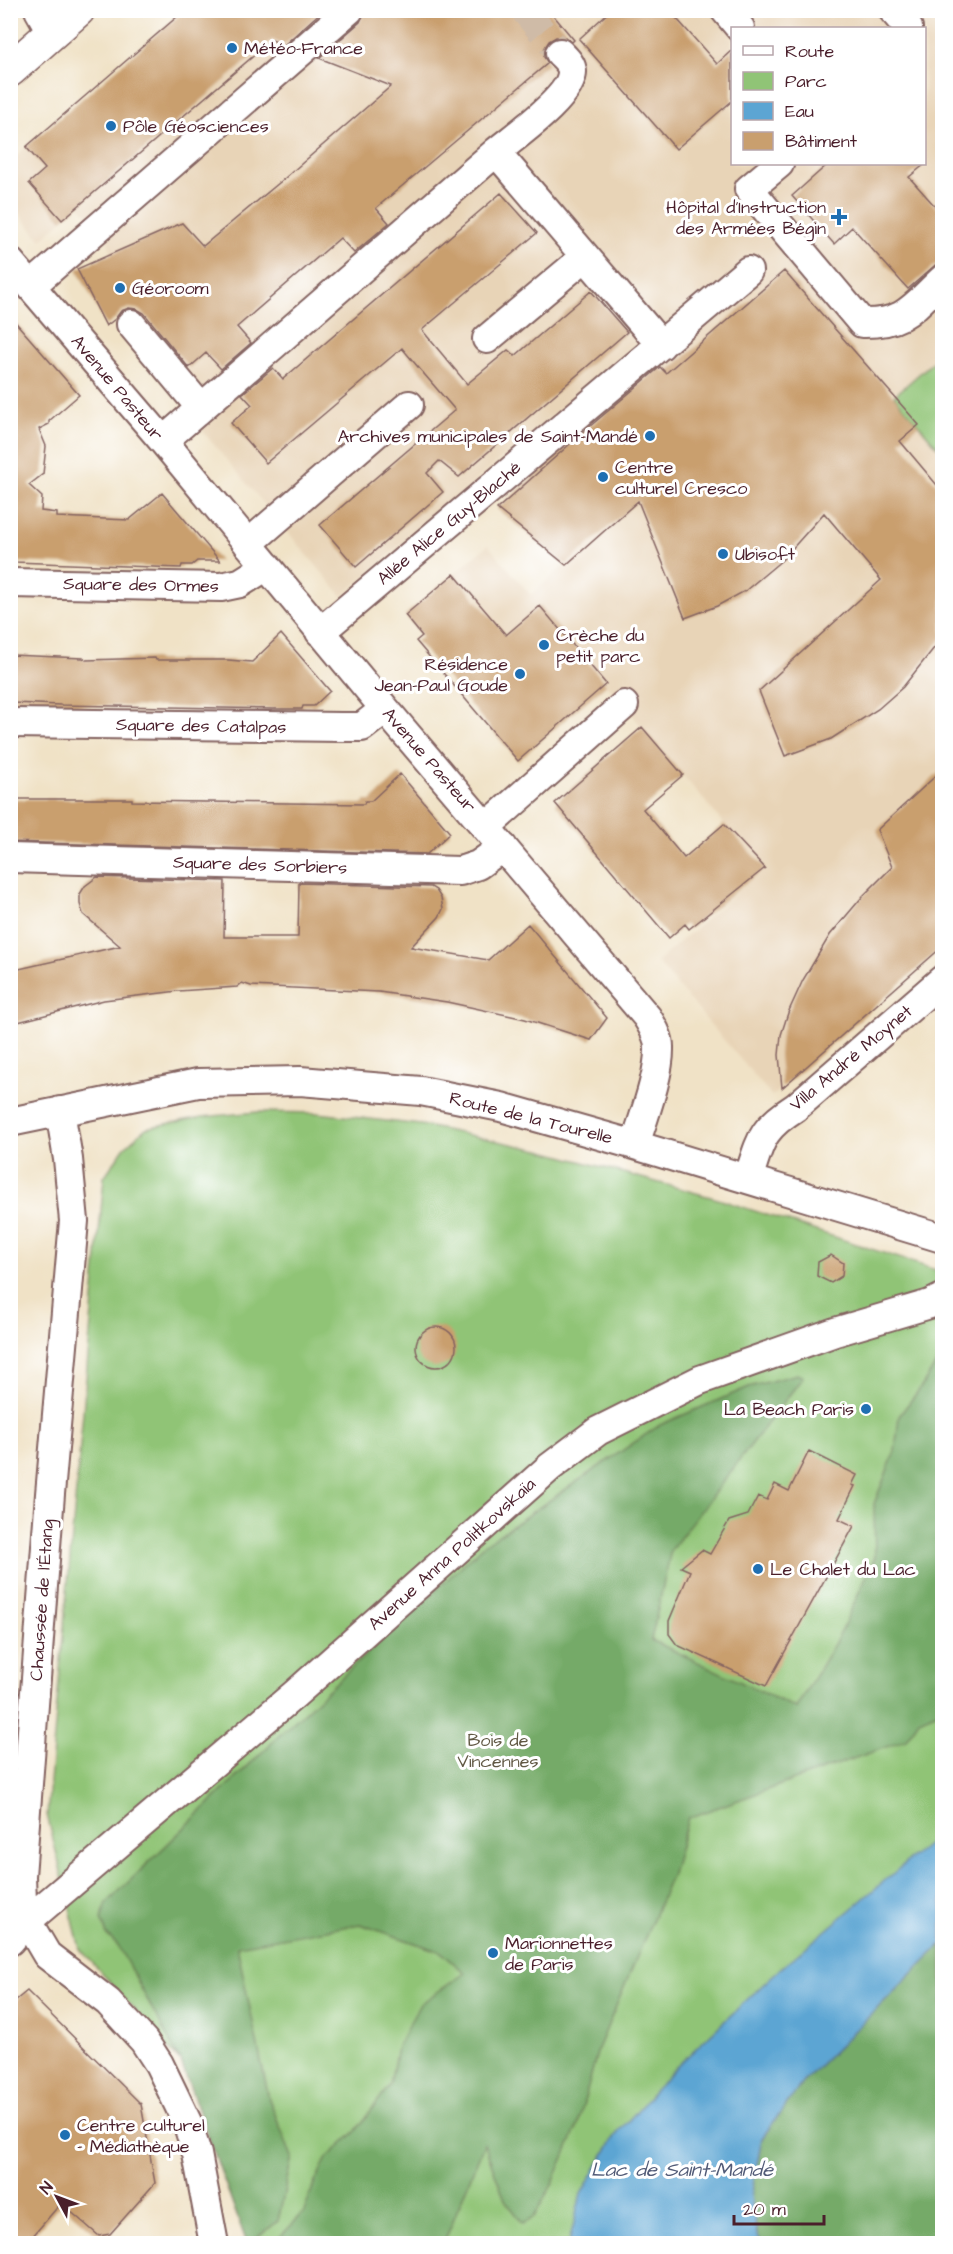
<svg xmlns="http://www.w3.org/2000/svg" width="953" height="2254" font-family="'Architects Daughter',sans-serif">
<rect width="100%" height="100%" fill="#fff"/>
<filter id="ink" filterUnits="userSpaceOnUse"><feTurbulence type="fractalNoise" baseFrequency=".0167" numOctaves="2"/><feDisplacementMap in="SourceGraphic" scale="12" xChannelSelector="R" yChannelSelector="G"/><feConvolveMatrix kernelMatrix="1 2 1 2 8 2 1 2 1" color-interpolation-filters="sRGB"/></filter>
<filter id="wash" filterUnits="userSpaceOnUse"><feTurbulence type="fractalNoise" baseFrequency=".008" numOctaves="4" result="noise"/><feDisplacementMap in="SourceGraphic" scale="24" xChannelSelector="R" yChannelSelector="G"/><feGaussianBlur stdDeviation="1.35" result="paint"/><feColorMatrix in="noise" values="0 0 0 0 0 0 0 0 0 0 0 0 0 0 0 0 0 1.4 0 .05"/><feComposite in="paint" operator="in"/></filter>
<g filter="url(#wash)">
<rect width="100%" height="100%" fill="#f0e2c6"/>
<path fill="#e8d4b7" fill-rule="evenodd" d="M185,11H942V947L772,1096L657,962L765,867L724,824L607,685L573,713L454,574L488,545L531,595L715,432L658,365L636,343L342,596L199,427L126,311L106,326L77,269L111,254L107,236L79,205L41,240L11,204L10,161ZM732,28H924V164H732Z"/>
<path fill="#90c476" stroke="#6d7250" stroke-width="1.5" d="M942,354V452L894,396Z
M258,1112L318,1113L421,1125L540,1150L718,1199L942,1272V2243H247L181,2062L80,1949L47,1815L104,1177L124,1148L146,1128L202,1117Z"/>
<path fill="#74aa67" stroke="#5f6449" stroke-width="1.5" d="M942,1354V1710L919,1720L906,1740L688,1818L672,1874L598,2049L578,2125L552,2185L534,2217L523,2223L505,2200L484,2144L444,2243H274L304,2212L314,2184L327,2158L355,2132L390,2085L397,2047L420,2004L465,1973L441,1952L360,1924L237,1946L269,2099L292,2157L278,2221L251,2243H247L181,2062L118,1946L107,1935L101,1919L107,1903L287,1728L484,1545L660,1425L749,1387L797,1374L803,1377L671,1550L651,1640L796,1708L839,1636L875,1557L874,1504L895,1451L899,1416L922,1386Z
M942,1944V2243H762L757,2234L751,2196L762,2138L802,2083Z"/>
<path fill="#5ca5d3" stroke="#53627f" stroke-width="1.5" d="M942,1832V1944L802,2083L762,2138L751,2196L757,2234L762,2243H569L581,2194L615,2136L672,2071L772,1976Z"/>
<g id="blocks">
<path fill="#c99f6e" d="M185,10H323L284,45L272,40L62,220L29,183L45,169L26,147Z
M365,10H549L574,40L572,42L565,37H556L549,41L544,49V57L548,63L376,208L389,223L354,253L340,238L237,327L251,343L221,369L206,353L189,368L144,313L137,309L129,308L121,311L115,319L106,326L77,269L182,223L203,246L285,178L391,86L319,58L360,22Z
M611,10H669L717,64L732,50V101L676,149L579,39Z
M828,164H925L909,177L942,214V259L908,289L852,227L834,244L792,196Z
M501,193L537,233L422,330L467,384L508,350L515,356L591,291L627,332L459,477L439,461L427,473L443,492L356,567L320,525L455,410L418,367L402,348L266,463L231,423L252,405L242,394L273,368L283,379Z
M784,271L919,425L900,441L942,491V638L903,687L878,709L831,739L785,756L759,691L881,580L824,513L782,560L745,591L717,606L685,618L638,501L566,565L497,509L588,428L660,367L666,373Z
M10,316L79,395L49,421V424L39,429L46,446L43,474L29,485L42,497L41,511L57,513V517L129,520L162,493L220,561H197L192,565H182L181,568L14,562V555L10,554Z
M454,574L506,635L540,606L606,684L518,761L416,641L422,636L405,615Z
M281,634L330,691L314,706H303L302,709H273L60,705L13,703V697H10V655L83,658L86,660L155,658L156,660H228L252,662Z
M642,727L683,775L643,809L684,858L724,824L765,868L689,929L685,924L669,938L555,803Z
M942,770V947L782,1088L779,1055L781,1035L788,1013L803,980L830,935L863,896L892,867L877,830Z
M400,774L450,833L427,854L10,842V799H132V801L364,804L365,801H371Z
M97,877L225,881L224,937H298L299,883L431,887L436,890L441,898L443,909L439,917L411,947L488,960L528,924L607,1018L591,1040L525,1019L447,1002L379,992L251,986L242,983L237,987L178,991L104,1000L10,1024V971L120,946L83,914L80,904V894L85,886Z
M831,1255L843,1263L842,1276L831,1283L817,1276L818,1262Z
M416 1347a20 20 0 1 1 40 0a20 20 0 1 1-40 0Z
M809,1451L857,1475L852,1485L855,1486L839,1519L854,1526L766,1686L677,1645L669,1634V1621L690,1571L681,1567L702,1550L710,1554L729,1521L748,1515L758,1496L767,1500L775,1484L789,1491Z
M27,1991L141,2104L155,2183L110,2234L99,2236L61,2203L26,2244H10V2005Z"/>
</g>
</g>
<g filter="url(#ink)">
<use href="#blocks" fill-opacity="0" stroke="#846361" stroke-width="1.5"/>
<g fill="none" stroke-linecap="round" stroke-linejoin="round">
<path stroke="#cfbba7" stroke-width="28" stroke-dasharray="28 14" stroke-linecap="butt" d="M524,10L560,53"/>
<g stroke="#846361" stroke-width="32">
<path id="minor" d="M39,10L52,33
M725,10L740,28
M893,10L908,28
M496,152C515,136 572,97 572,72C572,64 565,58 560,53
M779,164L749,189L862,323C905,324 913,307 942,280
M10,262L163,441L385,709L647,1017C652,1026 659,1036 659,1047C660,1075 643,1118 635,1145
M31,286L349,10
M131,324L201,408
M487,339L585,257
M163,441L496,152L661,345
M248,544L409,405
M10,583L221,587L240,583L267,566
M320,632L748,271
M10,723L341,727H362L385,709
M486,827L624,705
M10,858L460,871L478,865L503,847
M60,1111L68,1159L74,1221L50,1494L21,1876L22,1902L27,1921L47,1955L108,2002L144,2041L159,2064L187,2122L197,2154L214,2244
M10,1122L198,1083L300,1081L421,1091L501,1107L635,1145L942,1238
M748,1179C761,1140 760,1130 796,1107L942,980
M10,1941L27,1921L295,1694L550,1467L598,1431L700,1380L835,1332L930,1304L942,1298"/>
</g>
<g stroke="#846361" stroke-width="36">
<path id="major" d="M10,70L78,10"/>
</g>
<use href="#minor" stroke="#fff" stroke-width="28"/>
<use href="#major" stroke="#fff" stroke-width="33"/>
</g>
</g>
<g fill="#1f6fb2" stroke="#fff" stroke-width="2">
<circle cx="232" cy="48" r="6"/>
<circle cx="111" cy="126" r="6"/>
<path d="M836 208h6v6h6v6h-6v6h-6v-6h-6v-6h6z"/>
<circle cx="120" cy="288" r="6"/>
<circle cx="650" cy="436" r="6"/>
<circle cx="603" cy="477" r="6"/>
<circle cx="723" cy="554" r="6"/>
<circle cx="544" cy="645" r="6"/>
<circle cx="520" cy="674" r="6"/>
<circle cx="866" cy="1409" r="6"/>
<circle cx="758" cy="1569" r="6"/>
<circle cx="493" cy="1953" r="6"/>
<circle cx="65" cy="2135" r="6"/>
</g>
<g text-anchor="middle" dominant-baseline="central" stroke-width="6" stroke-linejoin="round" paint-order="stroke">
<g font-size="18" fill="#4a1f2b" stroke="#fff" text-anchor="start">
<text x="244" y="48">Météo-France</text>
<text x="123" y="126">Pôle Géosciences</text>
<text x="826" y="207" text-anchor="end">Hôpital d'Instruction<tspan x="826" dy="21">des Armées Bégin</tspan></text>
<text x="132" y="288">Géoroom</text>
<text x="638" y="436" text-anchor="end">Archives municipales de Saint-Mandé</text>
<text x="615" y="467">Centre<tspan x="615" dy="21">culturel Cresco</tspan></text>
<text x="735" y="554">Ubisoft</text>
<text x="556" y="635">Crèche du<tspan x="556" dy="21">petit parc</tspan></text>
<text x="508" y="664" text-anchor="end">Résidence<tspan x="508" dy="21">Jean-Paul Goude</tspan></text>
<text x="854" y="1409" text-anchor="end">La Beach Paris</text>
<text x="770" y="1569">Le Chalet du Lac</text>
<text x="505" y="1943">Marionnettes<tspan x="505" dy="21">de Paris</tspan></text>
<text x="77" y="2125">Centre culturel<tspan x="77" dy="21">- Médiathèque</tspan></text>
</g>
<g font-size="18" fill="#4a1f2b" stroke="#fff">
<text transform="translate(117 388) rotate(50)">Avenue Pasteur</text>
<text transform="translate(449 523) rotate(-40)">Allée Alice Guy-Blaché</text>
<text transform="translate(141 585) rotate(1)">Square des Ormes</text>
<text transform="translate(201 726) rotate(1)">Square des Catalpas</text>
<text transform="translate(429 760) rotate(49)">Avenue Pasteur</text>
<text transform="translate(260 865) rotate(2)">Square des Sorbiers</text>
<text transform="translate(851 1058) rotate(-40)">Villa André Moynet</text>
<text transform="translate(531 1118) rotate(14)">Route de la Tourelle</text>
<text transform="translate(452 1554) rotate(-42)">Avenue Anna Politkovskaïa</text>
<text transform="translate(42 1600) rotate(-86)">Chaussée de l'Étang</text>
</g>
<g font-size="18" fill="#625945" stroke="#fff">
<text x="498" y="1740">Bois de<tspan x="498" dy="21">Vincennes</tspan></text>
</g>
<g font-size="20" font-style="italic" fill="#525b77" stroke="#fff">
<text x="682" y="2170">Lac de Saint-Mandé</text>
</g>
</g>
<rect width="953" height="2254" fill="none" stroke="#fff" stroke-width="36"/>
<rect x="731" y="27" width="195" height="138" fill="#ffffff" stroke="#b7a5aa" stroke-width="1.5"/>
<rect x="743" y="46" width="30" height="9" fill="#ffffff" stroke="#b7a5aa" stroke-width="1.5"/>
<text x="785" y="57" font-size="18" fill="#4a1f2b">Route</text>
<rect x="743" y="72" width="30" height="18" fill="#90c476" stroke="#b7a5aa" stroke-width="1.5"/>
<text x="785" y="87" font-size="18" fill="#4a1f2b">Parc</text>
<rect x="743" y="102" width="30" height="18" fill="#5ca5d3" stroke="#b7a5aa" stroke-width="1.5"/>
<text x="785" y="117" font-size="18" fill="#4a1f2b">Eau</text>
<rect x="743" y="132" width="30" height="18" fill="#c99f6e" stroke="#b7a5aa" stroke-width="1.5"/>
<text x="785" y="147" font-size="18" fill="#4a1f2b">Bâtiment</text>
<g transform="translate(57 2197) rotate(311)" stroke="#ffffff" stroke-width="4.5" paint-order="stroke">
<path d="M0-4.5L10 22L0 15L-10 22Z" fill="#4a1f2b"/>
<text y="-9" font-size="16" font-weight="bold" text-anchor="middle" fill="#4a1f2b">N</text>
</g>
<path d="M734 2215v9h90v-9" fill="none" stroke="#4a1f2b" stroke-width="3"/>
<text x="743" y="2215" font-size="18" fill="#4a1f2b" stroke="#ffffff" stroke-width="4.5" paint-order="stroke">20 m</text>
</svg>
